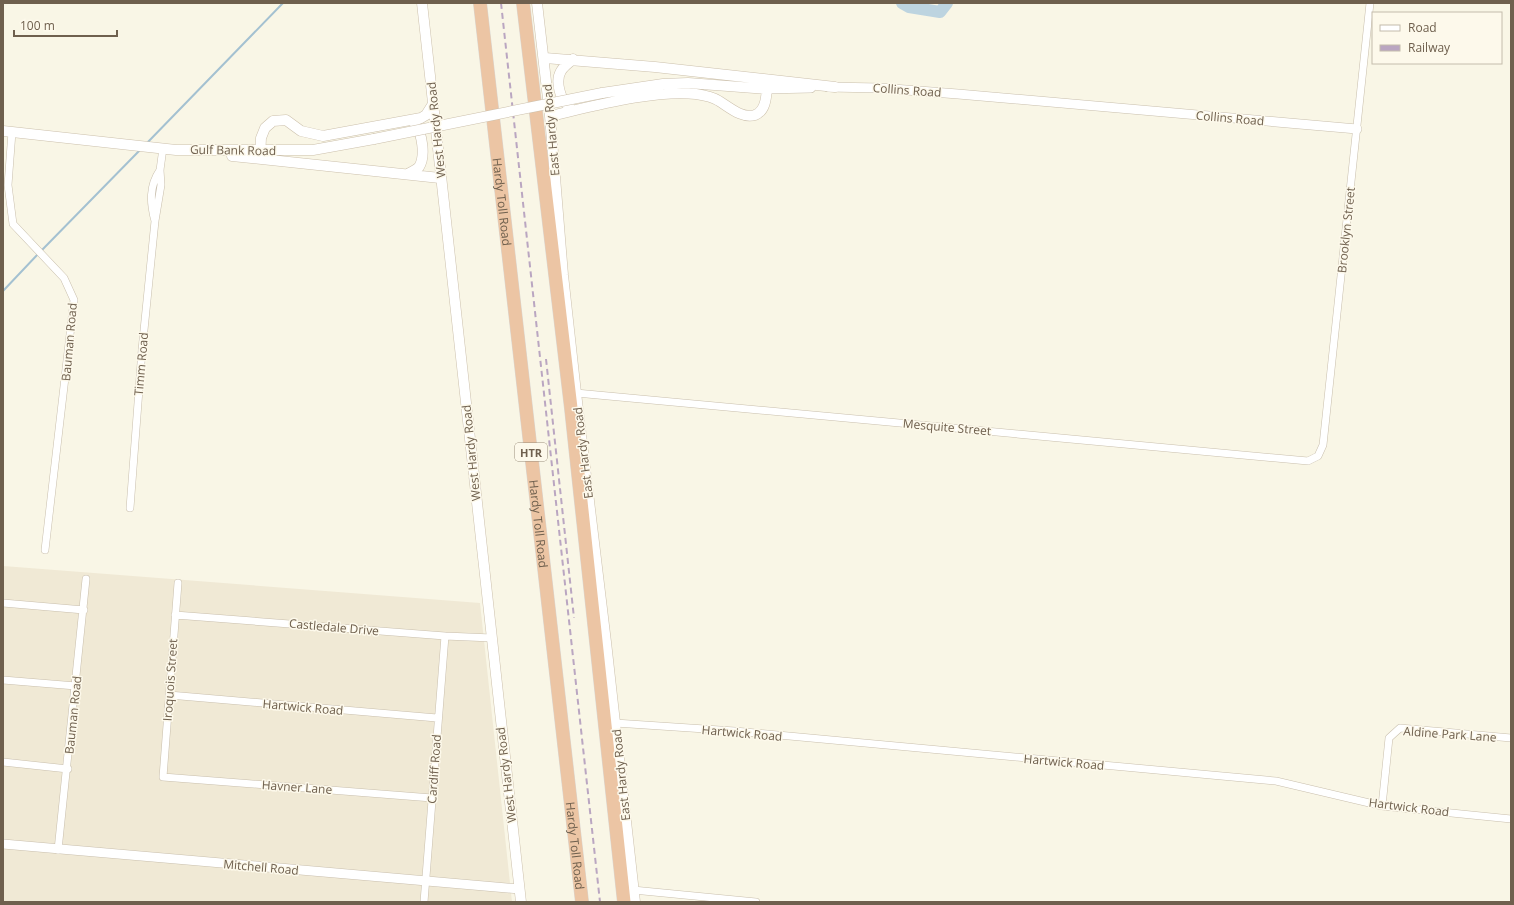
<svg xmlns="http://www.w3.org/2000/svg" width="1514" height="905" font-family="'Open Sans',sans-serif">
<rect width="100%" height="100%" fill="#f9f6e6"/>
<path fill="#f0e9d5" d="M3,566L480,603L512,902H3Z"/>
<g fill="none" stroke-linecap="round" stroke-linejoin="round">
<path stroke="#a4c1d1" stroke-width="2" d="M146,144L283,3
M41,251L140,150
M3,291L38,254"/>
<path stroke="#bdd4e0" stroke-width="12" d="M902,3L909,7L940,12L947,3"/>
<g stroke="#c9bfad" stroke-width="8">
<path id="minor" d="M12,132L8,185L13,224L64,278L74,300L45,550
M155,221C150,203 149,186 160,170
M576,393L1308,461L1318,456L1323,445L1370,3
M130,508L142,350L155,221L161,185L160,170L163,148
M178,583L163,777L432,798
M3,603L84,610
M175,615L445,636L492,638
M3,680L76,686
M169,695L437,718
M615,723L735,731L1276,781L1382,806L1511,819
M3,762L68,769
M1382,806L1389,738L1400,728L1511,738
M58,850L86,579
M633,890L756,902
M424,902L445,636"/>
</g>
<g stroke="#c9bfad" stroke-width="10">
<path id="tertiary" d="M828,87L880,88L958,94L1357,129
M766,89L811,88
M3,844L519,889"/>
</g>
<g stroke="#ccc0ac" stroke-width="11">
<path id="secondary" d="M422,3L521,902
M537,3L550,116L563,275L576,393L606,642L635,902
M545,58L655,67L835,87
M602,93L663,84L688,83L766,89
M569,106C560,100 555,81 561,71C564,66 569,63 573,59
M550,116C590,107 656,89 696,94C703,95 713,97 719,101C729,107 742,119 755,115C768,110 766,91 768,80
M3,131L176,150H313L374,139
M232,156L440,178
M260,157L261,138L265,128L273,121L286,120L301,131L323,136L421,118L426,115L433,104
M408,174C411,172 416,170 419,167C426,156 422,133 415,124"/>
</g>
<g stroke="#dad6d1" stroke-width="14">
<g id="motorway">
<path id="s1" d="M480,3L582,902"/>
<path d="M523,3L571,408L624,902"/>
</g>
</g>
<use href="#minor" stroke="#fff" stroke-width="7"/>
<use href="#tertiary" stroke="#fff" stroke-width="9"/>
<use href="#secondary" stroke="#fff" stroke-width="10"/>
<use href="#motorway" stroke="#ecc5a4" stroke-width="13"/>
<path stroke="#baa6c1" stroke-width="2" stroke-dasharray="6 4" stroke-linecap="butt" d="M501,3L600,902
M546,359L574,618"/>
<g stroke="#ccc0ac" stroke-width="11" stroke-linecap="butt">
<path id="secondary-bridge" d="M374,139L602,93"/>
</g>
<use href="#secondary-bridge" stroke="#fff" stroke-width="10"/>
</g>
<g text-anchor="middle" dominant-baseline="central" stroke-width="3" stroke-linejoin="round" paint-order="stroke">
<rect fill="#fdf9eb" stroke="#9a8e7d" stroke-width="1" x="515" y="443" width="32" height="18" rx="3"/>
<g font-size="11" font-weight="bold" fill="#6f604e">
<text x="531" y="452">HTR</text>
</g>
<g font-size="12" fill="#6f604e" stroke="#fdf9eb">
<text transform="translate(907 90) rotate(4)">Collins Road</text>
<text transform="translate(1230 118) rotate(5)">Collins Road</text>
<text transform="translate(436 130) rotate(-96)">West Hardy Road</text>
<text transform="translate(551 130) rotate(-95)">East Hardy Road</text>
<text transform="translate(233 150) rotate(1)">Gulf Bank Road</text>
<text stroke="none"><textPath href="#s1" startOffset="200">Hardy Toll Road</textPath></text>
<text transform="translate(1346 230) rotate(-84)">Brooklyn Street</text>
<text transform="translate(69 342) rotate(-85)">Bauman Road</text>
<text transform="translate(141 364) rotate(-85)">Timm Road</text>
<text transform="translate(947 427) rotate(5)">Mesquite Street</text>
<text transform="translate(471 453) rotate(-96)">West Hardy Road</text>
<text transform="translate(583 453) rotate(-97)">East Hardy Road</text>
<text stroke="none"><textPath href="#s1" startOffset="524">Hardy Toll Road</textPath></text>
<text transform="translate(334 627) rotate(5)">Castledale Drive</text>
<text transform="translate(170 680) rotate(-86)">Iroquois Street</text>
<text transform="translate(303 707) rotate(5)">Hartwick Road</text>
<text transform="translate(73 715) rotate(-84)">Bauman Road</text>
<text transform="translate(742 733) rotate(5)">Hartwick Road</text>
<text transform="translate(1450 734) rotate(4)">Aldine Park Lane</text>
<text transform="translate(1064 762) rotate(5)">Hartwick Road</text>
<text transform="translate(434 769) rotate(-86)">Cardiff Road</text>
<text transform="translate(506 775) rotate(-97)">West Hardy Road</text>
<text transform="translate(621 775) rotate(-96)">East Hardy Road</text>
<text transform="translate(297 787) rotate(4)">Havner Lane</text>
<text transform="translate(1409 807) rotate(7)">Hartwick Road</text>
<text stroke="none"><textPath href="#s1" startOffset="848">Hardy Toll Road</textPath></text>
<text transform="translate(261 867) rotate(5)">Mitchell Road</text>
</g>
</g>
<rect width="1514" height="905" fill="none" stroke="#6f604e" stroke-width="8"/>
<rect x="1372" y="12" width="130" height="52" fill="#fdf9eb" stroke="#c4bcac"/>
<rect x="1380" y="25" width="20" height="6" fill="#ffffff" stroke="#c4bcac"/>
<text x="1408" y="32" font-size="12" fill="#6f604e">Road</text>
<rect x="1380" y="45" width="20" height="6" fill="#baa6c1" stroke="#c4bcac"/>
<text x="1408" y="52" font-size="12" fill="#6f604e">Railway</text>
<path d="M14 30v6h103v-6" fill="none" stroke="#6f604e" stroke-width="2"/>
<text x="20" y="30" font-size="12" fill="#6f604e" stroke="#fdf9eb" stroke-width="3" paint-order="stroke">100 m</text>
</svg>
